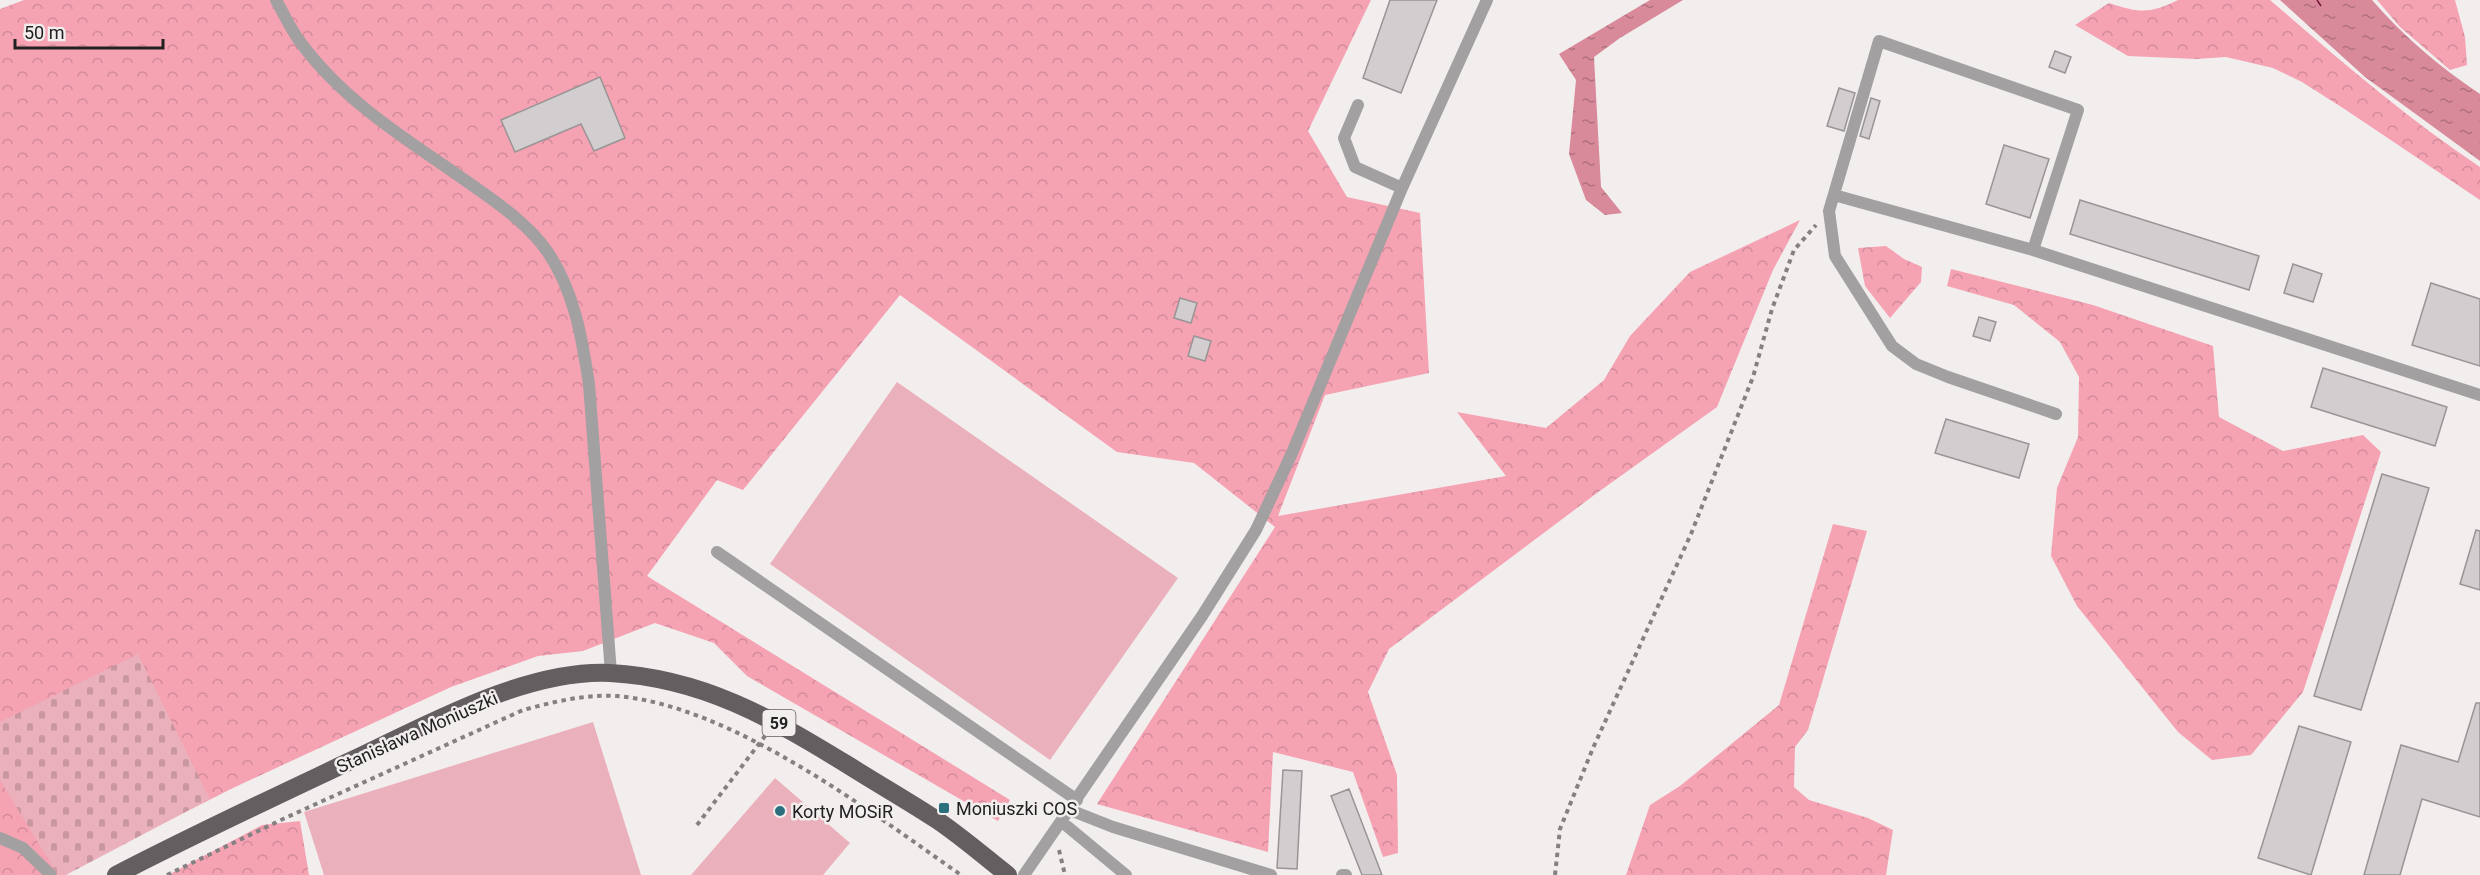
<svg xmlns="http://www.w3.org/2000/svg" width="2480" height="875" font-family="Roboto,sans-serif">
<defs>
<pattern id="forest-crowns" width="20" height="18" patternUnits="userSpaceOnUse" patternTransform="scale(1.5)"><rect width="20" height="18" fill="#f5a2b3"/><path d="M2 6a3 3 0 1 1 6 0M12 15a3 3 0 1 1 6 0" fill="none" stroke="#d28b9a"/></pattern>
<pattern id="cemetery-stones" width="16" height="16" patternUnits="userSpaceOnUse" patternTransform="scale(1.5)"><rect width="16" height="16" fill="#eab0bb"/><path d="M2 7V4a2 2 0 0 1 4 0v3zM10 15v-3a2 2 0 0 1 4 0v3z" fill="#c897a0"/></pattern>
<pattern id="water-ripples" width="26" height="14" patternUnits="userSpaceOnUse" patternTransform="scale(1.5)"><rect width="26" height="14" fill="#d8899a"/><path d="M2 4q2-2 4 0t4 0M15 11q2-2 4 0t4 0" fill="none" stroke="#af707d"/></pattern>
</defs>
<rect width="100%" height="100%" fill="#f3eeee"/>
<path fill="url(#forest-crowns)" d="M24,0H1371L1308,131L1347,197L1420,213L1429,373L1325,395L1278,516L1506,476L1457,412L1546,428L1604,380L1630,336L1690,272L1800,220L1773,270L1717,407L1597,493L1389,649L1368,692L1397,775L1398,853L1383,857L1353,772L1273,752L1268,852L1097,804L1275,527L1194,463L1117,452L900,295L743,490L717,480L647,576L1010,800L998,821L747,676L714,643L655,623L583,651L538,656L451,687L233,788L61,875H0V9Z
M2178,0H2270C2338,59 2405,117 2480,167V200L2346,110L2302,82L2273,68L2226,57L2196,59L2128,56L2075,25L2109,3C2139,13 2150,14 2178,0Z
M2377,0H2455L2465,37L2467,65L2450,70L2400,27Z
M1886,246L1904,259L1922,267L1921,282L1890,318L1865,286L1858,248Z
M1951,269L2093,305L2213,346L2219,417L2283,451L2363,435L2381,452L2303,692L2251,755L2212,760L2178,732L2077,606L2051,556L2057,488L2078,437L2079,377L2060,342L2014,305L1947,286Z
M1833,524L1867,531L1808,730L1795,747L1794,787L1809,800L1868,818L1893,830L1886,875H1626L1650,805L1680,786L1779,705Z
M300,821L309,875H168L262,825Z"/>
<path fill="url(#cemetery-stones)" d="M138,654L210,799L66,875H58L0,780V722Z"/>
<path fill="#eab0bb" d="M897,382L1178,578L1050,760L770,564Z
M593,722L641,875H324L304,812Z
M775,778L850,843L823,875H691Z"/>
<path fill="url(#water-ripples)" d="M1650,0H1683L1620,38L1594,57L1601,187L1622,213L1605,215L1586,200L1569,154L1576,80L1559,54Z
M2280,0H2372C2404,37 2440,67 2480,94V161L2365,77Z"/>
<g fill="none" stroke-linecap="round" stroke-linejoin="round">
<path stroke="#751636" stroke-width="1.5" stroke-dasharray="8 6" stroke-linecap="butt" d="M2317,0L2321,6"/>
</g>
<path fill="#d2cdce" stroke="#999495" stroke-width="1.5" d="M1390,0H1437L1401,93L1363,78Z
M2055,51L2071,57L2065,73L2049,67Z
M600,77L625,138L594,151L581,124L515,152L501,120Z
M1839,88L1855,93L1844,131L1827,126Z
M1871,98L1880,101L1869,139L1860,136Z
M2004,145L2049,159L2030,218L1986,204Z
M2080,200L2259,256L2249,290L2070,234Z
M2293,264L2322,274L2313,302L2284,293Z
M2431,283L2480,299V366L2412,345Z
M1180,298L1197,303L1191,323L1174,318Z
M1979,317L1996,322L1990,341L1973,336Z
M1194,336L1211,341L1205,361L1188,356Z
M2323,368L2447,407L2435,446L2311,407Z
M1946,419L2029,444L2019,478L1935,453Z
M2382,474L2429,488L2361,710L2314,696Z
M2476,530L2480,531V590L2460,584Z
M2476,703H2480V817L2422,799L2400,875H2364L2401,745L2458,762Z
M2299,726L2351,742L2311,875L2258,858Z
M1283,770L1302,771L1297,869L1277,868Z
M1349,789L1382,875H1362L1331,796Z"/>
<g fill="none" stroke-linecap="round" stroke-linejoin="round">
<path stroke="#858182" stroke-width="4" stroke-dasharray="4.5 4.5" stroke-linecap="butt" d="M697,825L765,736
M1059,850L1065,875
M167,875L283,819L523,710C553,702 585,694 617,696C732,706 868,810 961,875
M1555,875L1560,829L1593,748L1691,534L1753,377L1772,309L1794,250L1816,225"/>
<path stroke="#a2a0a0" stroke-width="12" d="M276,0C284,14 291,30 301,43C340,96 396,133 449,169C480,191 525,219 547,251C574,290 582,338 589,384L611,673
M1358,105L1344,138L1355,167L1402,188
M1834,195L2033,250L2480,395
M2033,250L2078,110L1879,41L1829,211L1835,256L1892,346L1916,364L1948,377L2056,414
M717,552L1077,800
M1070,810L1113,827L1271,875
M1062,822L1126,875
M0,838L23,848L51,875
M1024,875L1202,616L1256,530L1292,453L1402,188L1487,0
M1342,875H1346"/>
<path stroke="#635f60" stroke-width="18" d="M116,875C191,836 268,800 344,764C422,728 523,669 610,673C703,678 771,718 848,765C878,784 908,801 937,820C962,837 985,857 1008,875"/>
</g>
<g fill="#2b6f7f" stroke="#f3eeee" stroke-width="2">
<rect x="938" y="802" width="12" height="12" rx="3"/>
<circle cx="780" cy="811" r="6"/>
</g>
<g text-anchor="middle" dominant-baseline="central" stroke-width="5" stroke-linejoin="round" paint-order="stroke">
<rect fill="#f3eeee" stroke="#615e5e" stroke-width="1.5" x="762.5" y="710" width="33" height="26" rx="4.5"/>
<g font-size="16" font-weight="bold" fill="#222021">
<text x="779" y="723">59</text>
</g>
<g font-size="18" fill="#222021" stroke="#f3eeee">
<text transform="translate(417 732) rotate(-24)">Stanisława Moniuszki</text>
</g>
<g font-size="18" fill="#222021" stroke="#f3eeee" text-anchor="start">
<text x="956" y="808">Moniuszki COS</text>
<text x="792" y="811">Korty MOSiR</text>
</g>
</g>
<path d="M15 39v9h148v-9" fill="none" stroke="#222021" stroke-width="3"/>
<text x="24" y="39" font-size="18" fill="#222021" stroke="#f3eeee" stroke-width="4.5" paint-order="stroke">50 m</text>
</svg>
